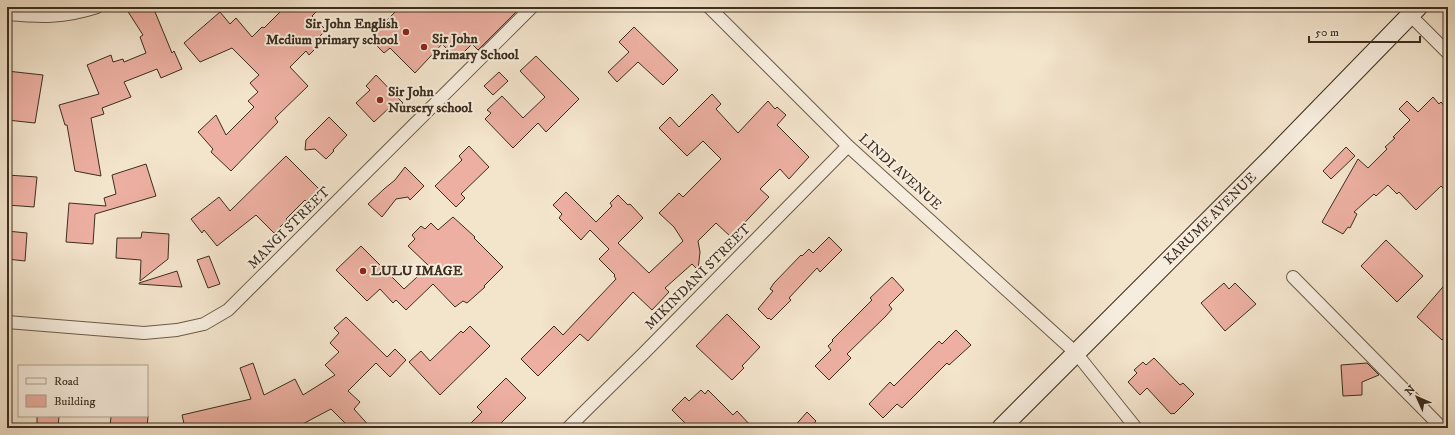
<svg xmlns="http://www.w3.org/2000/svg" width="1455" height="435" font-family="'IM FELL DW Pica',serif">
<rect width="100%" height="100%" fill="#f3e4cc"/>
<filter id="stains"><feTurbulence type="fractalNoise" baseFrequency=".005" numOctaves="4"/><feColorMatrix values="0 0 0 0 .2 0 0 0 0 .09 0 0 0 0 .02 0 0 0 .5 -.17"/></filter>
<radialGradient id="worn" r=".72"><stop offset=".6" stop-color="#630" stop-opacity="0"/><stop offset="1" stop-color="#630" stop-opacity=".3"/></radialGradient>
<path fill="#ecafa1" stroke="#3c2e1e" d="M125,7H153L172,53L174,51L182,69L161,78L157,69L124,82L131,97L102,108L104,114L91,118L101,176L75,171L67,125H65L59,105L99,94L87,65L111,55L113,62L123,59L124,62L146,53L140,37L143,35Z
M285,7H321L312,16L326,30L318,38L322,42L309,55L306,51L290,67L308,86L275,118L278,122L231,171L211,152L213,149L198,132L216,115L226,135L254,107L248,101L258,92L250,83L259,75L232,48L200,62L184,43L220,12L230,24L236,18L252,37L262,27L264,28Z
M400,7H521L478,50L472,44L457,59L442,44L415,73L390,48L384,53L369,38Z
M634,27L678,70L663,85L638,62L617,82L608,72L629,52L619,42Z
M536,56L579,99L546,132L538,123L513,148L485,119L491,113L487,110L502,96L523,118L545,97L520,71Z
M7,71L43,75L35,123L7,120Z
M499,72L508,81L493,95L484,86Z
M376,75L403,103L393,113L389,108L374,122L356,103L370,90L366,86Z
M712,94L721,104L716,109L738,133L768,101L775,109L777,107L786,115L777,125L809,157L789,179L780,169L760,189L769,197L731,237L716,223L698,241L700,252L698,270L692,264L665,288L669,292L652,310L633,292L588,341L580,334L538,376L521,359L554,326L563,335L616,279L614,276L615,275L599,259L609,249L590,230L581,240L559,218L562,214L553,205L566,192L596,222L612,206L610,203L618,195L628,205L630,204L643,218L618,243L649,273L683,241L674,227L659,213L679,193L683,197L721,159L703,141L687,156L659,128L670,117L679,127Z
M1433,97L1439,104L1441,102L1448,110V193L1441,186L1416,210L1399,192L1397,194L1388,185L1376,196L1374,194L1354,212L1357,214L1350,228L1348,227L1343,234L1323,223L1322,222L1358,159L1368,168L1387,149L1385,147L1395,138L1393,137L1410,120L1399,109L1407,101L1418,112Z
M329,117L347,135L333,150L334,151L326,159L315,149L305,150L306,140Z
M469,146L489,167L461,194L465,198L456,207L435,186L462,160L459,156Z
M1346,147L1355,156L1331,179L1323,171Z
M286,156L319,189L306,201L305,200L286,219L287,220L274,233L256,215L217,246L204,230L202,233L191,219L219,197L230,211Z
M146,164L156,196L95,214L93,244L66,242L69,203L106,206L104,198L116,194L112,175Z
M405,167L424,186L410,200L408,197L396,199L382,217L368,204L384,189L395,180Z
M7,175L37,177L34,207L7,205Z
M453,217L475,237L474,238L503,267L484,286L485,287L467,303L463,301L455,307L433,284L406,310L396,300L393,303L380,289L367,301L336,270L361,246L404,289L429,266L408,246L415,239L412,235L421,226L425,229L431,223L438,230Z
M7,231L27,233L25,261L7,259Z
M142,232L169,234L168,259L140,281L141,260L116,258L117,238H141Z
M829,237L842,250L820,272L817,268L789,298L791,300L771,320L769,318L768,319L758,309L773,291L770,289L774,283L801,255L802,256L809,249L813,253Z
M1386,240L1423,276L1397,302L1361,266Z
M209,256L220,284L208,288L197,260Z
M177,271L182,287L139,284V283Z
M892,277L904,290L889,305L892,309L886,316L847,354L851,358L829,380L815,366L831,350L828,346L833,341L832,340L872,300L870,298Z
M1448,281V334L1442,340L1417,317Z
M1224,283L1229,289L1235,283L1256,304L1225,331L1201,303Z
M727,314L760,347L742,366L744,368L732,380L696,346Z
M346,317L387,357L395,349L406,360L390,377L376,363L348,391L360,402L354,409L371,428H350L331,409L295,428H185L182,415L251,399L240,368L253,363L264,395L295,379L303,395L335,375L325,365L339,352L330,343L339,333L334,328Z
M470,326L490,346L440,395L409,362L421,351L430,361L461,331L463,333Z
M956,330L971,345L949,365L947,363L902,408L897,404L883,418L869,404L890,382L894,386L939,341L942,344Z
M1154,358L1180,385L1183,383L1194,394L1174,414L1173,413L1171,414L1147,388L1140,395L1128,382L1137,373L1134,370L1143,362L1146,365Z
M1367,363L1379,375L1362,382V395L1343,396L1341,365Z
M506,378L526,398L496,428H466L482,412L477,407Z
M701,390L705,394L708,390L733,415L737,411L753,428H690L672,410L685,397L689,401Z
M807,412L816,421L810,428H793Z
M37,416H59L58,428H37Z
M111,416H148L147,428H110Z"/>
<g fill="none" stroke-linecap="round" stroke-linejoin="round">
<g stroke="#6a5c4a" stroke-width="14">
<path id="street" d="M709,7L848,146L1076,353L1136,428
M7,14C41,17 63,18 97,7
M1410,15L1448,53
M1293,277L1442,428
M7,322L144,333L177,330L204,324L228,310L532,7
M568,428L644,353L848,146"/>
</g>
<g stroke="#3c2e1e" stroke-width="20">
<g id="secondary">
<path id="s1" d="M1001,428L1274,155L1418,7"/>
</g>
</g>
<use href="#street" stroke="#f7edde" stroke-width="12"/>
<use href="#secondary" stroke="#f7edde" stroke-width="18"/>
</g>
<g fill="#8f2418" stroke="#f7edde" stroke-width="1.5">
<circle cx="406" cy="32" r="4"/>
<circle cx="424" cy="47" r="4"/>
<circle cx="380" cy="100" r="4"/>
<circle cx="363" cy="271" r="4"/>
</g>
<g text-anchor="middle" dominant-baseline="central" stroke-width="4" stroke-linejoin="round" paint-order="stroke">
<g font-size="14" font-weight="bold" fill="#3c2e1e" stroke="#f7edde" text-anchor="start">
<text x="398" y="24" text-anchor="end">Sir John English<tspan x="398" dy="16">Medium primary school</tspan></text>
<text x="432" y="39">Sir John<tspan x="432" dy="16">Primary School</tspan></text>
<text x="388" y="92">Sir John<tspan x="388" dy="16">Nursery school</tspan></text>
<text x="371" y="271">LULU IMAGE</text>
</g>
<g font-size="14" fill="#3c2e1e" stroke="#f7edde">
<text transform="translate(900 172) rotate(42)">LINDI AVENUE</text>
<text stroke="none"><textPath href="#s1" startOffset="296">KARUME AVENUE</textPath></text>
<text transform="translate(289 228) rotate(-45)">MANGI STREET</text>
<text transform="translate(698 277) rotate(-45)">MIKINDANI STREET</text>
</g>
</g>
<rect width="1455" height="435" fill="none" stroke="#f3e4cc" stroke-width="24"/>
<rect x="8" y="8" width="1439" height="419" fill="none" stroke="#3c2e1e" stroke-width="2"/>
<rect x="12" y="12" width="1431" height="411" fill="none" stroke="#3c2e1e"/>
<rect x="18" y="365" width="130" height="52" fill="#f7edde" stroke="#aca191"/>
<rect x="26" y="378" width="20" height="6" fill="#f7edde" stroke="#aca191"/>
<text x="54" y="385" font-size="12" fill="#3c2e1e">Road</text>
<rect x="26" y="395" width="20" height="12" fill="#ecafa1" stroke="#aca191"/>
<text x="54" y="405" font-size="12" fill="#3c2e1e">Building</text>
<g transform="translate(1417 397) rotate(315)" stroke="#f7edde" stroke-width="3" paint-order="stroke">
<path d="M0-3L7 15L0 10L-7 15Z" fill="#3c2e1e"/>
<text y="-6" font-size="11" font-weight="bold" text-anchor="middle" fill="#3c2e1e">N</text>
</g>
<path d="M1309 36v6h111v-6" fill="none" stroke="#3c2e1e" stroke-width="2"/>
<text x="1315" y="36" font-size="12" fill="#3c2e1e" stroke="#f7edde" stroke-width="3" paint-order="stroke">50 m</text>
<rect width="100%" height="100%" filter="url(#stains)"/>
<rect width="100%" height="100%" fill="url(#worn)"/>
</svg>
